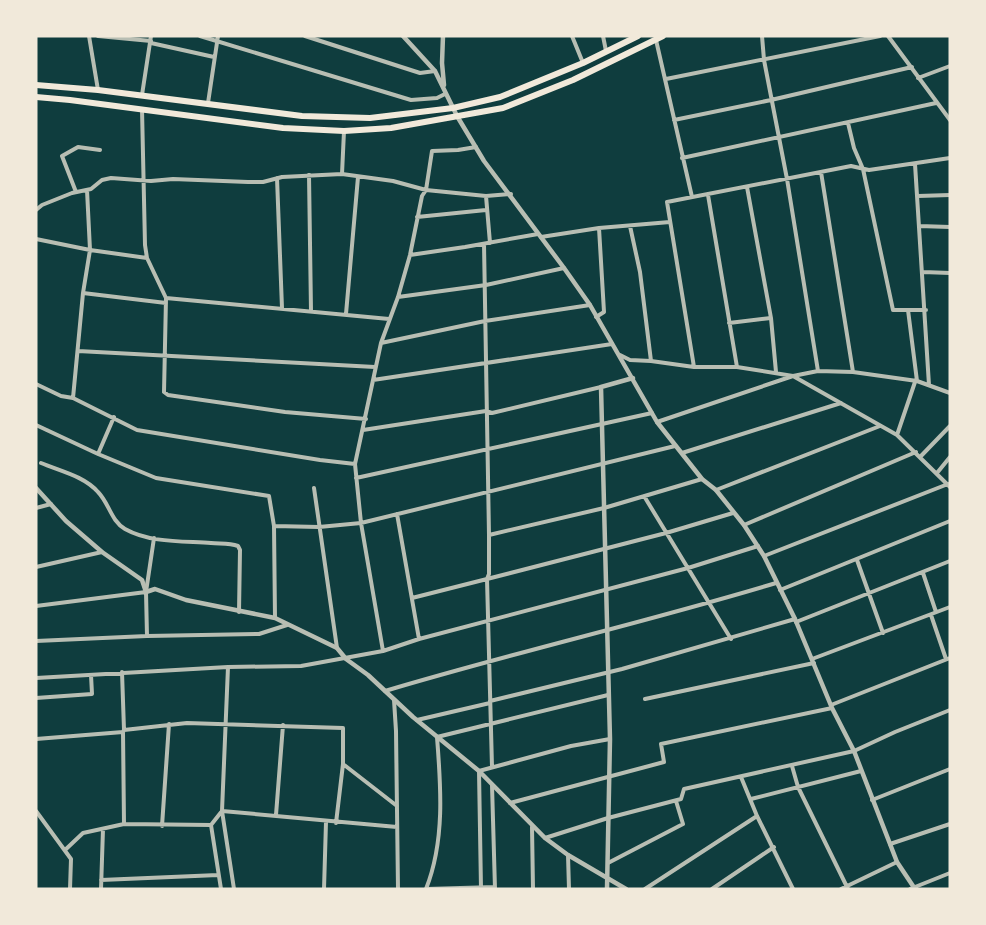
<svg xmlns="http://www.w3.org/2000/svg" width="986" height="925" font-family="'Source Sans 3',sans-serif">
<rect width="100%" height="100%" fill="#0f3d3e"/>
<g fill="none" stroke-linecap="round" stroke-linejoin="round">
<path stroke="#b8beb3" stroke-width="4" d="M89,36L98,90
M98,36L151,41
M200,36L411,100L437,98L445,94
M305,36L420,73L435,71
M572,36L583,63
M603,36L606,51
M762,36L764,60L787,179L818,371
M888,36L950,120
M656,40L692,197
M151,43L214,57
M918,78L950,66
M666,79L880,36
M142,95L151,36
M208,103L218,36
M142,109L145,245L147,258L166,298L164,392L168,395L285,412L366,419
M674,120L771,100L912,67
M848,123L854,148L863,169L893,310H926
M682,158L936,103
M915,164L929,385
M821,172L853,372
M342,174L344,131
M309,175L311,311
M277,178L282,308
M747,187L771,318L776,372
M76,192L62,156L78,147L100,150
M708,195L737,367
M486,196L490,243
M918,196L950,195
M36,210L42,205L72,193L91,189L102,180L111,178L151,181L173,179L248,182H263L282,177L342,174L393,181L426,190L486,196L511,194
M417,217L486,210
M630,226L640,272L651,361
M919,226L950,227
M541,237L599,228L670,222
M36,239L90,250L147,258
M484,244L489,535V574L487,579
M410,255L465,247L538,234
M923,272L950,273
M83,293L166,303
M398,297L486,285L564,268
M166,298L389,319
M908,310L917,381
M346,314L358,177
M596,317L604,312L599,228
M729,323L771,318
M381,343L485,321L590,305
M78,351L375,367
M620,355L630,360L651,361L694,367H737L793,376L818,371L853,372L917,381L950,393
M694,367L667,202L851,166L869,170L950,158
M373,380L612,344
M36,384L61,396L73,398L137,430L320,460L355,464
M73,398L83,293L90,250L87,190
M657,422L793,376L897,435L950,487
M36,425L98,454L156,478L269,496L274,526L275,618
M363,430L486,411L492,413L601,387
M897,435L915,382
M682,453L841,403
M98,454L114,417
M921,456L950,426
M41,463C60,471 84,476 98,492C109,503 111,521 125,529C150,543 183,541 211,543C220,544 229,543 238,546L240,550L239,612
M937,473L950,457
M356,478L652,413
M314,488L337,648
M716,490L880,426
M644,496L731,639
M36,508L51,504
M397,514L419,639
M744,525L916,452
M274,526L319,527L361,523L675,446
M489,535L604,508L702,479
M764,556L948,484
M857,560L883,633
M36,567L102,552
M923,573L936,612
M780,590L950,521
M412,598L487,579
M36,606L146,592
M931,615L946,659
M796,622L950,561
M147,636L146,592L154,538
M36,641L147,636L259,634L287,625
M383,651L361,523L355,464L381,343L398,297L410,255L422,196L426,190L432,151L458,150L476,147
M812,659L950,607
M228,667L222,811L234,889
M122,672L124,730
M36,678L228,667L301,666L383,651L419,639L688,568L758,546
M385,691C515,652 647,622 776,583
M36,698L92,694L91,675
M645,699L814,663
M394,700L396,731L398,889
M490,701L622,669L795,619
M831,705L950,658
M417,720L490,703
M123,732L124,824
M36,739L123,732L124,730L187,723L343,728V764L336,823
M343,764L397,806
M792,766L798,787L848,889
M492,767L487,579L666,533L733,513
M741,777L757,816L793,889
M492,785L495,889
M751,799L861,771
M872,800L950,769
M510,803L664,762L661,744L832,708
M36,811L71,859L70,889
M222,811L397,827
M276,815L283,725
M211,825L221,889
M162,826L169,724
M532,827L533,889
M545,838L608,818L681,799L684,789L854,751L895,732L950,710
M890,844L950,824
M65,850L83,833L124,824L211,825L222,811
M568,855L569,889
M608,863L683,824L676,801
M101,880L218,875
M101,889L103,829
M324,889L326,822
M426,889C445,841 441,787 437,737L608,695
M426,889L495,887
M481,889L479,771L571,746L610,739
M645,889L757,816
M712,889L774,847
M841,889L897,862
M910,889L950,873"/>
<path stroke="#b8beb3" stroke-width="4.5" d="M403,36L435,71L457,116L484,161L564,268L590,305L657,422L702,479L716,490L744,525L764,556L795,619L832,708L854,751L897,862L915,889
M443,36L442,63L444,85
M36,488L66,521L102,552L142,580L146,592L155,589L186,600L275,618L337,648L346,659L368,675L413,717L479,771L545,838L568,855L626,889
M607,889L610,739L601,387L633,378"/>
<path stroke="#f1e9da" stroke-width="6" d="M36,85L98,90L302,116L370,118L453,108L500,97L583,63L638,36
M36,97L70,100L283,128L344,131L391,128L503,108L573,80L663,36"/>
</g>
<rect width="986" height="925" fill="none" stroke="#f1e9da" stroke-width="75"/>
</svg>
